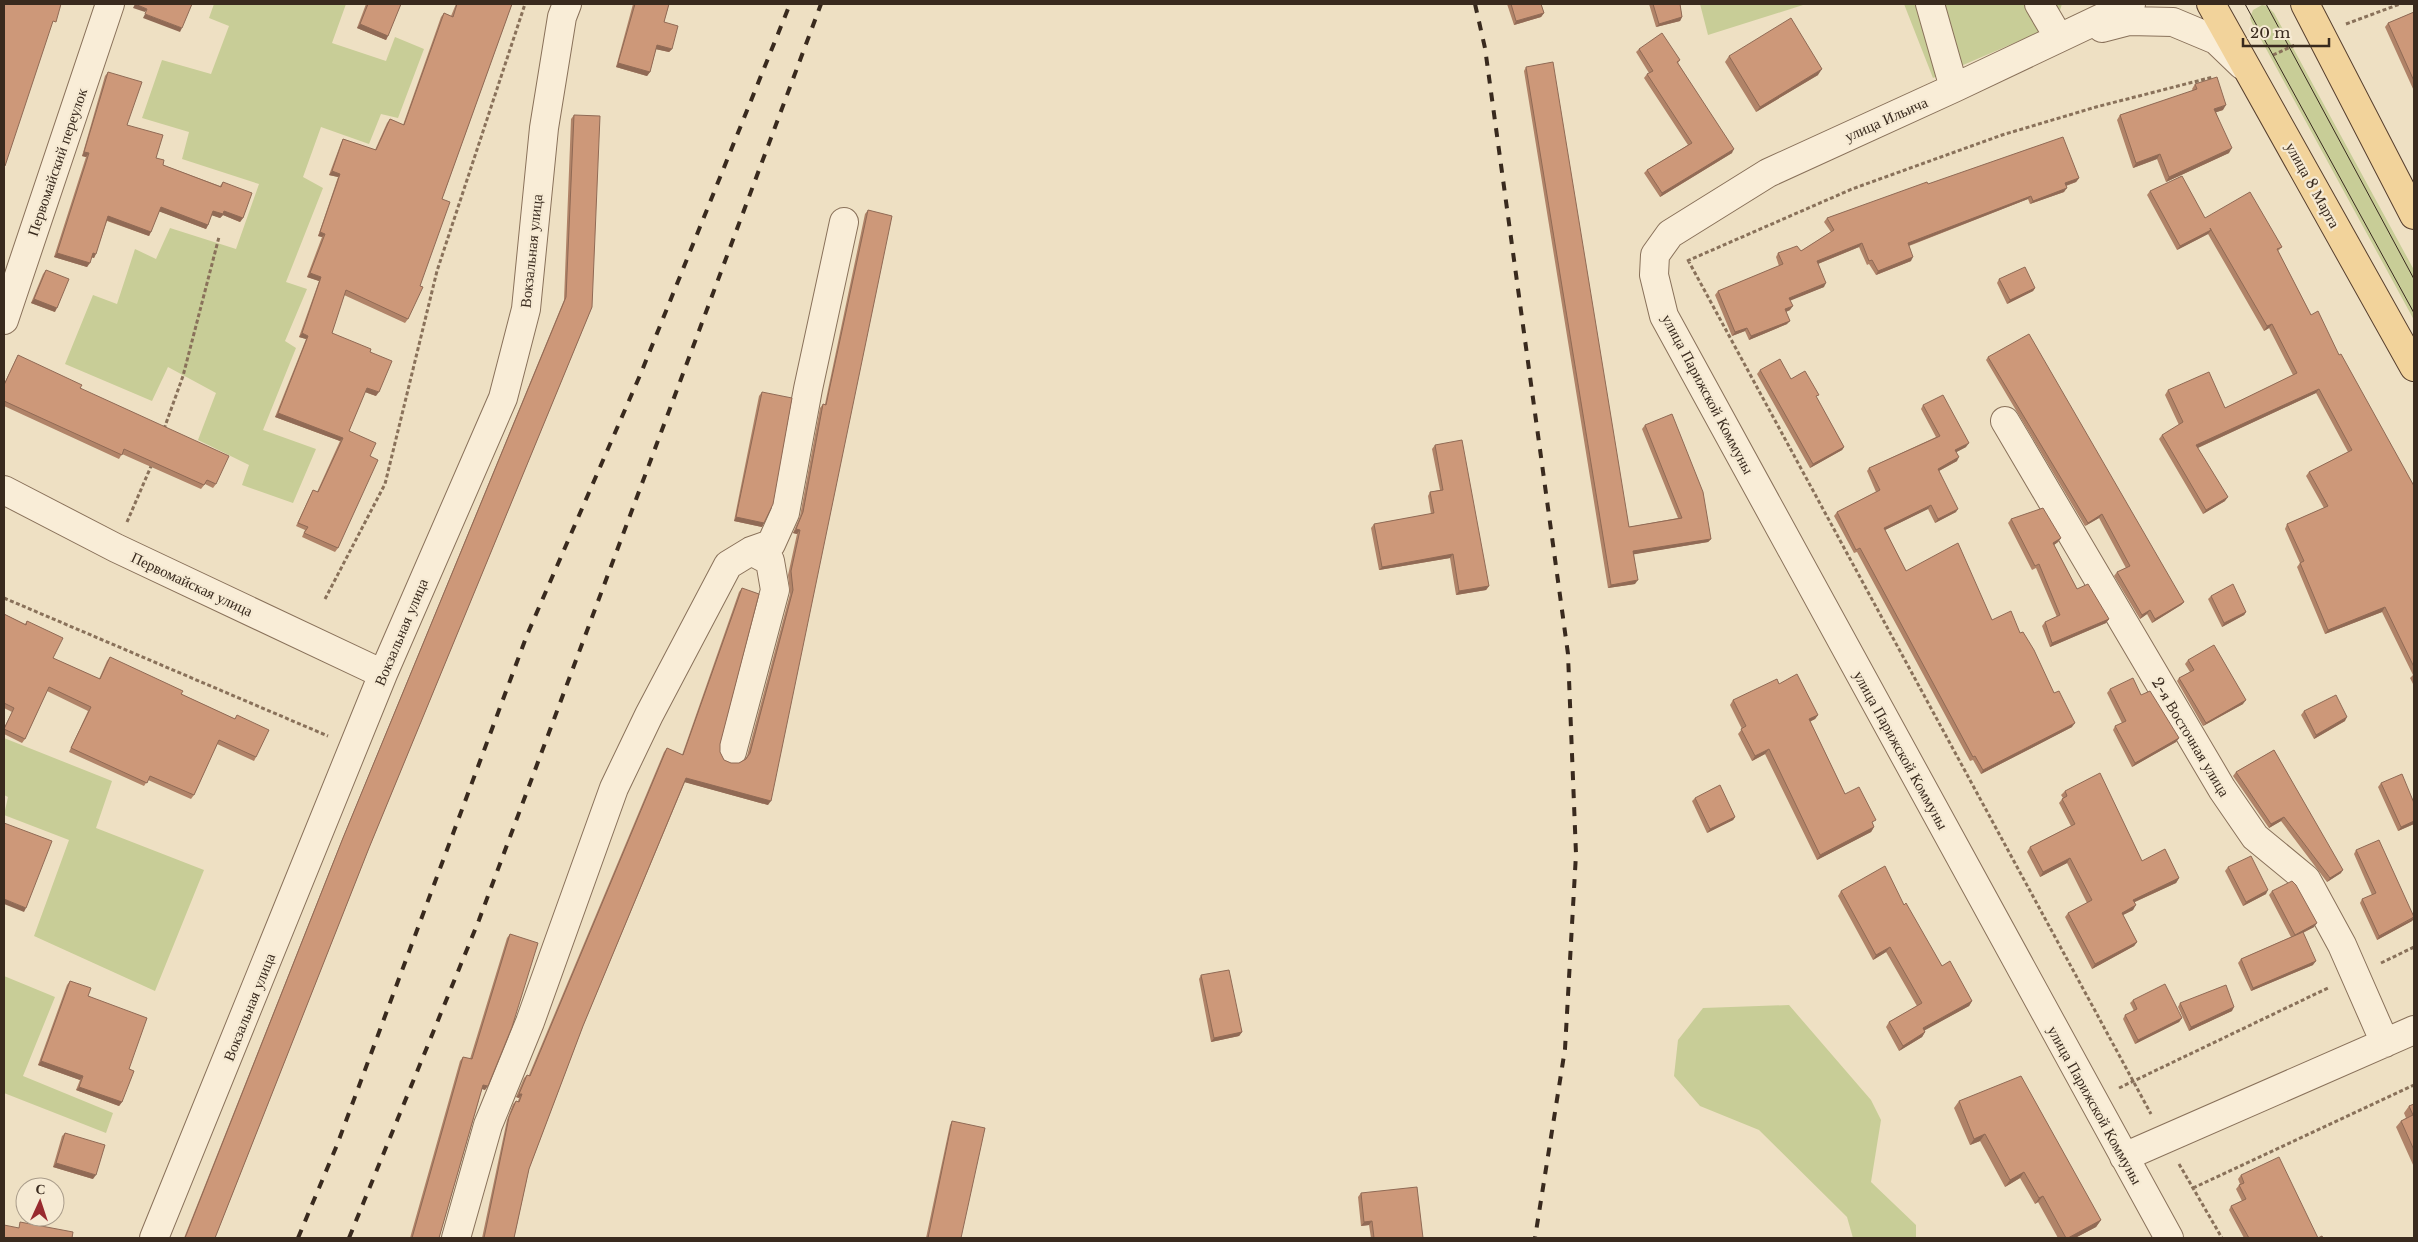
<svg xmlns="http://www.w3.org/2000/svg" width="2418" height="1242" font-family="'Libre Baskerville',serif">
<rect width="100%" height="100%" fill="#eee0c3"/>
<path fill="#c8cd97" d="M214,4H346L332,43L386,61L395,37L424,49L398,118L381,114L369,144L321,127L303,177L323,188L286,282L307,289L285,341L296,348L263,430L316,449L293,503L242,485L249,465L198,440L216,393L168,367L152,401L65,364L93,295L117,304L135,249L156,259L170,228L236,249L259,184L182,159L189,132L142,118L162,60L211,74L229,26L209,18Z
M1700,4H1803V5L1708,35Z
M1904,4H2062L2060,10L2040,32L1933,78Z
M2262,5L2267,6L2274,13L2414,270V320L2252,23L2250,18L2253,10Z
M4,738L112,781L96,828L204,870L155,991L34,936L69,840L4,815L8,797L4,795Z
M4,976L55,997L23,1076L113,1113L106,1133L4,1093Z
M1789,1005L1871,1100L1881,1120L1871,1182L1916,1225V1238H1853L1847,1217L1759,1130L1700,1106L1674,1076L1678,1040L1703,1008Z"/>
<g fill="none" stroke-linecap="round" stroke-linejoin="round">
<g stroke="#89715a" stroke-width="30">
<path id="minor" d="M1930,4L1954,88
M2039,4L2059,38
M2131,4L1954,88L1768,173L1670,234L1655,255L1654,275L1664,316L2169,1238
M2102,28L2129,21L2173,22L2216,40L2242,65
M4,320L110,4
M2005,421L2222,789L2255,837L2306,879L2342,945L2385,1043
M4,490L116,548L383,674
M732,752L775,590L770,561L751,551
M2124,1157L2414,1030
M154,1238L383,674L503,398L526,309L544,128L562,17L567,4
M456,1238L488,1125L530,1022L614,788L649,715L728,565L751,551L771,544L785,513L808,389L844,222"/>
</g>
<g stroke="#573f2e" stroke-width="30">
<path id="major" d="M2211,4L2414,367
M2305,4L2414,215"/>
</g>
<path stroke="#89715a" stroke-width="3" stroke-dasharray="4 2.5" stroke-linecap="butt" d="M2346,24L2400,4
M2273,55L2295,45
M1688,260L2151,1114
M1687,261L1852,189L2002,135L2096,107L2213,77
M164,429L183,376L219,237
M127,522L152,464
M4,598L328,736
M325,599L385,484L437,271L525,4
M2381,963L2414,947
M2119,1088L2330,987
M2179,1164L2222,1238
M2193,1188L2414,1085"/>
<use href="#minor" stroke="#f9edd7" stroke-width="28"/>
<use href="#major" stroke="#f2d39b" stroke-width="28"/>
<path stroke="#392a1e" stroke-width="1" d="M2245,4L2414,313
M2266,4L2414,279"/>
<path stroke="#392a1e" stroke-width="4" stroke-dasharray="9 9" stroke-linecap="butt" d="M1475,4L1485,48L1568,654L1576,854L1565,1049L1535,1238
M298,1238L337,1145L527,635L641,373L790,4
M349,1238L479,920L821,4"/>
</g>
<path fill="#b08368" d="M366,4H401L386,40L357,28Z
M456,4H512L442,199L408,319L405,323L344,295L332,333L370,352L376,396L365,392L349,431L370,456L338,548L335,552L302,537L305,530L296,526L311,494L313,490L317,492L340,441L275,417L306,339L299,337L319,281L307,277L322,237L318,236L338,177L329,175L341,143L343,139L375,150L387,123L390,119L403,125L441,17L444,13L451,16Z
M633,4H669L664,22L672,49L669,52L656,49L650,72L647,76L616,67Z
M1507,4H1541L1544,13L1541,17L1514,25Z
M1649,4H1680L1682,17L1680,21L1656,27Z
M2414,12V91L2385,27L2388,23Z
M1639,49L1680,60L1678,63L1732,153L1660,197L1644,173L1647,170L1688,145L1644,78L1647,74L1649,73L1636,52Z
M1729,56L1818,75L1756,112L1725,62Z
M1526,67L1629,527L1678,518L1642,429L1645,425L1711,539L1708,542L1634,554L1635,584L1608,588L1524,71Z
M108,72L127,125L156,158L163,165L220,186L223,182L243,218L240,222L223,215L220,218L212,215L208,225L206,229L159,211L149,236L107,221L94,258L92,257L87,267L54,257L86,157L82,156L105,76Z
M2195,84L2223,110L2216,112L2229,153L2166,182L2157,159L2133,168L2117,120L2120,115L2193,91L2192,89Z
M574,115L592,307L369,848L215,1238H184L341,842L564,300L571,119Z
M2079,178L2076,182L2066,186L2064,192L2030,204L2028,199L1909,246L1911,261L1876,275L1869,264L1867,265L1859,247L1818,264L1824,287L1790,300V310L1786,312L1787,324L1749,340L1745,331L1732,336L1715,295L1718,291L1779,266L1776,257L1778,253L1801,251L1831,232L1824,222L1827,218L1928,184Z
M2150,191L2205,218L2282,247L2278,251L2311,315L2339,355L2414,486V686L2410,678L2413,675L2382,612L2325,634L2297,567L2300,563L2285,529L2287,524L2324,508L2306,476L2309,472L2348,452L2316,393L2198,448L2225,501L2203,514L2159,439L2162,435L2179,425L2165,395L2168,390L2225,408L2293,375L2269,328L2264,331L2208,234L2177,250L2147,195Z
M868,210L768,805L685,782L583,1026L529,1169L514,1238H482L507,1120L513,1104L516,1101H518L519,1098L516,1097L524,1078L527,1075H529L664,752L667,748L682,755L739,592L742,588L720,744V752L724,760L731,763H739L745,759L747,756L790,594L788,575L797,534L793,533L800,516L820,408L823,404H825L865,214Z
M46,270L55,312L31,303L43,274Z
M1999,279L2035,288L2033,291L2007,304L1997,283Z
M18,355L80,388L216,484L213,488L205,484L201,489L122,454L119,459L4,406V384L16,359Z
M1988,357L2184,602L2181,605L2152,623L2147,614L2140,619L2114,576L2117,572L2126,568L2099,518L2085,526L1986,360Z
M1760,370L1791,379L1816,398L1844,447L1842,450L1810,468L1757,374Z
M762,392L764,523L762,527L734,521L759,396Z
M1923,405L1966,447L1956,452L1957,461L1939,471L1956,512L1935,523L1928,509L1885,530L1906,571L1992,620L2020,633L2072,727L1981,774L1973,760L1970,761L1857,552L1854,553L1834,516L1837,512L1876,492L1867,471L1869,468L1936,437L1921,409Z
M1435,445L1489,586L1486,590L1456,595L1450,558L1379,570L1371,528L1374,524L1431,514L1428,496L1430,492L1440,490L1432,449Z
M2011,519L2061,538L2058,542L2054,545L2077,589L2109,619L2106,623L2050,647L2042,626L2045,622L2057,617L2036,568L2032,570L2008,523Z
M2211,596L2246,612L2244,615L2222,627L2208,599Z
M4,614L25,624L27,621L53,658L99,679L107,661L110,657L181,694L235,719L237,715L256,757L254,761L217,744L194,795L191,799L148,780L144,786L69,752L88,711L47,691L25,739L22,743L4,734V728L12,712L4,708Z
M2188,660L2243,704L2203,726L2177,681L2179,678L2190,672L2185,664Z
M1779,684L1818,715L1815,719L1810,721L1845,794L1873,824L1874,827L1871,832L1817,860L1765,754L1752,761L1738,734L1742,729L1730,705L1733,700Z
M2110,689L2179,738L2176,742L2132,767L2113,730L2115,726L2122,723L2107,693Z
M2304,711L2345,721L2314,739L2301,715Z
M2274,750L2341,873L2327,882L2281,821L2269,828L2233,776L2236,772Z
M2381,783L2414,803V824L2398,831L2378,787Z
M2065,791L2142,861L2179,878L2176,883L2135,902L2133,910L2123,915L2137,942L2134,946L2092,969L2065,917L2068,913L2087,903L2067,863L2040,877L2027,852L2030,847L2071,826L2059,803L2063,798L2061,795Z
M1695,798L1735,817L1733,820L1707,833L1692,801Z
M2356,850L2414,918L2412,921L2377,940L2360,903L2362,899L2372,895L2354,854Z
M2228,867L2266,894L2243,906L2225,871Z
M1841,891L1904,905L1942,966L1972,1001L1969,1006L1924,1030L1925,1032L1922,1037L1899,1051L1886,1027L1889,1022L1917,1006L1886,952L1873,960L1838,896Z
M2272,891L2314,927L2303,933L2313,965L2251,991L2238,963L2241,959L2291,937L2269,895Z
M510,934L485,1090L482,1089L439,1238H410L460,1061L463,1057L470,1059L507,938Z
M1201,975L1242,1032L1239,1036L1211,1042L1199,979Z
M70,981L88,996L129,1069L122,1102L119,1106L76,1090L80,1080L38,1065L67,985Z
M2133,1000L2182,1018L2179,1022L2135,1044L2123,1019L2125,1015L2134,1011L2130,1003Z
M2180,1003L2232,1011L2189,1031L2178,1007Z
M1959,1101L2101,1220L2096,1227L2075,1238H2058L2038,1202L2035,1204L2020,1178L2005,1187L1980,1141L1970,1145L1954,1108Z
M2414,1104V1167L2396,1127L2401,1121L2406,1118L2404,1113L2409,1106Z
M952,1121L961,1238H926L950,1125Z
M65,1133L93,1179L53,1167L62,1136Z
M2241,1175L2318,1238H2323H2244L2229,1210L2231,1206L2242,1201L2236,1189L2240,1184L2238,1179Z
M1361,1193L1423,1238H1371L1369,1225L1361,1226L1358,1197Z"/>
<path fill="#906a55" d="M135,4L147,9L145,12L133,8Z
M1544,13L1541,17L1514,25L1516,21Z
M145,14L182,28L180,32L143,18Z
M1682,17L1680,21L1656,27L1659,24Z
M360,24L388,36L386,40L357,28Z
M657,45L672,49L669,52L655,49Z
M618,63L650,72L647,76L616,67Z
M1822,69L1818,75L1756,112L1760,107Z
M2226,105L2223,110L2211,114L2214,109Z
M2232,148L2229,153L2166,182L2169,177Z
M1734,149L1732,153L1660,197L1662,193Z
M84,152L89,153L86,157L82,156Z
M2160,154L2157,159L2133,168L2136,163Z
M332,171L340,174L338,177L329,175Z
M2079,178L2076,182L2062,187L2065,183Z
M2067,188L2064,192L2030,204L2033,201Z
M2031,196L2028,199L1905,247L1908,243Z
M161,207L208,225L206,229L158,211Z
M213,211H224L243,218L240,222L223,215L220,218L211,215Z
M108,216L151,232L149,236L106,220Z
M2211,230L2208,234L2177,250L2180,246Z
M320,232L325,234L322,237L318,236Z
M1862,243L1859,247L1815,265L1817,261Z
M57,253L90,263L87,267L54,257Z
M93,253L96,254L94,258L90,257Z
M1913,257L1911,261L1876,275L1878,271Z
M310,273L321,277L319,281L307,277Z
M1826,283L1824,287L1787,302L1789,298Z
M2035,288L2033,291L2007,304L2010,300Z
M34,299L57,308L55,312L31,303Z
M1793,306L1790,310L1783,313L1785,309Z
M1790,321L1787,324L1749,340L1751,336Z
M2272,324L2269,328L2264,331L2267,326Z
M1747,328L1745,331L1732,336L1735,332Z
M302,333L308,336L306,339L299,337Z
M367,388L379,392L376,396L365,392Z
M2319,389L2316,393L2193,450L2196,445Z
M278,413L343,438L340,441L275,417Z
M1969,443L1966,447L1953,454L1955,450Z
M1844,447L1842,450L1810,468L1813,464Z
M1959,457L1957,461L1935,473L1938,469Z
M2228,497L2225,501L2203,514L2206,510Z
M1931,505L1928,509L1881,532L1884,528Z
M1958,509L1956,512L1935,523L1938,519Z
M2102,514L2099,518L2085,526L2088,523Z
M736,517L764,523L762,527L734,521Z
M796,529L800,530L797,534L793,533Z
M2061,538L2058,542L2051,547L2053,543Z
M1711,539L1708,542L1630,555L1633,551Z
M1453,554L1450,558L1379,570L1382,567Z
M1638,580L1635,584L1608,588L1611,585Z
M1489,586L1486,590L1456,595L1459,591Z
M2184,602L2181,605L2152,623L2155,619Z
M2385,607L2382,612L2325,634L2328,630Z
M2150,610L2147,614L2140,619L2142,615Z
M2246,612L2244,615L2222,627L2224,623Z
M2109,619L2106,623L2050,647L2052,643Z
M2246,700L2243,704L2203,726L2206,723Z
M1818,715L1815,719L1806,724L1809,719Z
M2347,717L2345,721L2314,739L2316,735Z
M2075,723L2072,727L1981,774L1983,770Z
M2179,738L2176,742L2132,767L2135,763Z
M1769,749L1765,754L1752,761L1755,756Z
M686,778L771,801L768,805L684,782Z
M1735,817L1733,820L1707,833L1710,829Z
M2284,817L2281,821L2269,828L2271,824Z
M2414,821V824L2398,831L2401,827Z
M1874,827L1871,832L1817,860L1820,855Z
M2070,858L2067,863L2040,877L2043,872Z
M2343,870L2341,873L2327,882L2330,878Z
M2179,878L2176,883L2130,904L2133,900Z
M2268,890L2266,894L2243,906L2246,902Z
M4,899L26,908L24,912L4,904Z
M2136,905L2133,910L2119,917L2122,913Z
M2414,918L2412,921L2377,940L2379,936Z
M2317,923L2314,927L2292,938L2295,935Z
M2137,942L2134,946L2092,969L2095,964Z
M1890,947L1886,952L1873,960L1876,955Z
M2316,961L2313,965L2251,991L2253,988Z
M1972,1001L1969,1006L1920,1033L1923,1028Z
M2234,1007L2232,1011L2189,1031L2191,1027Z
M2182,1018L2179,1022L2135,1044L2138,1040Z
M1242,1032L1239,1036L1211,1042L1214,1038Z
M1925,1032L1922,1037L1899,1051L1903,1046Z
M41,1061L83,1076L80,1080L38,1065Z
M483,1085L488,1086L485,1090L480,1088Z
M79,1087L122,1102L119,1106L76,1090Z
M519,1094H522L519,1098L516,1097Z
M1985,1134L1980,1141L1970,1145L1974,1139Z
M56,1163L96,1175L93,1179L53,1167Z
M2024,1172L2020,1178L2005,1187L2010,1180Z
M2043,1196L2038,1202L2035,1204L2039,1198Z
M2101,1220L2096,1227L2075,1238H2068Z
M1372,1221L1369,1225L1361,1226L1364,1222Z"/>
<path fill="#cd9879" stroke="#906a55" d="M4,4H61L56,22L53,21L5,166L4,165Z
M135,4H192L182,28L145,14L147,9Z
M368,4H401L388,36L360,24Z
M457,4H512L442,199L450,202L420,286L423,287L408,319L346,290L332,333L371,349L370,352L392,361L379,392L367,388L349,431L376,443L370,456L378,460L338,548L304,533L308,527L298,523L313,490L318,492L343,438L278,413L308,336L302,333L321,277L310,273L325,234L320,232L340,174L332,171L343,139L376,150L390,119L404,125L444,13L453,17Z
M635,4H669L664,22L678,26L672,49L657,45L650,72L618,63Z
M1511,4H1541L1544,13L1516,21Z
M1653,4H1680L1682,17L1659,24Z
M2414,12V81L2388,23Z
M1791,18L1822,69L1760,107L1729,56Z
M1662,33L1680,60L1677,62L1734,149L1662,193L1647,170L1692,143L1647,74L1653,71L1639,49Z
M1553,62L1629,527L1682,518L1645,425L1672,414L1703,492L1711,539L1633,551L1638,580L1611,585L1526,67Z
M108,72L142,82L127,125L163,135L156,158L164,160L163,165L221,187L223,182L252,193L243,218L224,211L223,214L213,211L208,225L161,207L151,232L108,216L96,254L93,253L90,263L57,253L89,153L84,152Z
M2217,77L2226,105L2214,109L2232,148L2169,177L2160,154L2136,163L2120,115L2197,89L2195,84Z
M574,115L600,116L592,307L369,848L215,1238H185L343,838L566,297Z
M2063,137L2079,178L2065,183L2067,188L2033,201L2031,196L1908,243L1913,257L1878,271L1872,260L1869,261L1862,243L1817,261L1826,283L1789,298L1793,306L1785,309L1790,321L1751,336L1747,328L1735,332L1718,291L1783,264L1778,253L1797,246L1801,251L1834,230L1827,218L1927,182L1928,184Z
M2182,176L2205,218L2250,192L2282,247L2277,249L2311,315L2318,311L2339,355L2341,354L2414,486V667L2385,607L2328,630L2300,563L2304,561L2287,524L2328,506L2309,472L2352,450L2319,389L2196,445L2228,497L2206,510L2162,435L2183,422L2168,390L2209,372L2225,408L2297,373L2272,324L2267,326L2210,228L2211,230L2180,246L2150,191Z
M868,210L892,216L771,801L686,778L583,1026L529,1169L514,1238H484L509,1117L516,1101L519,1102L522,1094H519L527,1075L530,1076L667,748L683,755L742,588L759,594L720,744V752L724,760L731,763H739L746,759L750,753L793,590L791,571L800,530L796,529L803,512L823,404L826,405Z
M2025,267L2035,288L2010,300L1999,279Z
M46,270L69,279L57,308L34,299Z
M2029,334L2184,602L2155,619L2150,610L2142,615L2117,572L2130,566L2102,514L2088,523L1988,357Z
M18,355L82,385L80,388L229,456L216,484L207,480L204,485L124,449L122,455L4,401V385Z
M1780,359L1791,379L1805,371L1819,395L1816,396L1844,447L1813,464L1760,370Z
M762,392L792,398L773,504L764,523L736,517Z
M1943,395L1969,443L1955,450L1959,457L1938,469L1958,509L1938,519L1931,505L1884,528L1906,571L1958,543L1992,620L2011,611L2020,633L2023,632L2034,650L2054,693L2059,691L2075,723L1983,770L1975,756L1973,757L1860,548L1856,550L1837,512L1880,490L1869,468L1940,436L1923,405Z
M1462,440L1489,586L1459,591L1453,554L1382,567L1374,524L1434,513L1430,492L1443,490L1435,445Z
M2043,508L2061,538L2053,543L2077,589L2088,584L2109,619L2052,643L2045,622L2060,615L2039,564L2035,566L2011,519Z
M2233,584L2246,612L2224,623L2211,596Z
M4,614L26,625L27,621L63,638L53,658L100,679L110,657L183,691L181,694L235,719L237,715L269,730L256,757L219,740L194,795L150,776L147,783L71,748L91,707L49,687L25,739L4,729L14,708L4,703Z
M2214,645L2246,700L2206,723L2179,678L2194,670L2188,660Z
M1797,674L1818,715L1809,719L1845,794L1859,787L1876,820L1872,822L1874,827L1820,855L1769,749L1755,756L1741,729L1746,726L1733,700L1777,679L1779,684Z
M2133,678L2141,695L2150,691L2179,738L2135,763L2115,726L2126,721L2110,689Z
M2336,695L2347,717L2316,735L2304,711Z
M2274,750L2343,870L2330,878L2284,817L2271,824L2236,772Z
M2100,773L2142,861L2165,849L2179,878L2133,900L2136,905L2122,913L2137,942L2095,964L2068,913L2092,900L2070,858L2043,872L2030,847L2075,824L2062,799L2067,796L2065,791Z
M2402,774L2414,803V821L2401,827L2381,783Z
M1720,785L1735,817L1710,829L1695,798Z
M4,823L52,841L26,908L4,899Z
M2379,840L2414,917L2379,936L2362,899L2376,893L2356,850Z
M2251,856L2268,890L2246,902L2228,867Z
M1885,866L1904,905L1906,903L1942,966L1950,961L1972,1001L1923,1028L1925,1032L1903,1046L1889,1022L1922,1003L1890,947L1876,955L1841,891Z
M2292,881L2296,885L2317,923L2295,935L2272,891Z
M2303,932L2316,961L2253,988L2241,959Z
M510,934L538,943L512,1027L488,1086L483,1085L439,1238H412L463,1057L472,1059Z
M1229,970L1242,1032L1214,1038L1201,975Z
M70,981L91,988L88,996L147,1018L129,1069L134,1071L122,1102L79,1087L83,1076L41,1061Z
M2165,984L2182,1018L2138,1040L2125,1015L2137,1009L2133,1000Z
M2226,985L2234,1007L2191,1027L2180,1003Z
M2021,1076L2101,1220L2068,1238H2066L2043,1196L2039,1198L2024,1172L2010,1180L1985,1134L1974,1139L1959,1101Z
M2414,1104V1150L2401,1121L2413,1115L2409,1106Z
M952,1121L985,1128L961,1238H928Z
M65,1133L105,1145L96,1175L56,1163Z
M2279,1157L2318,1238L2322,1236L2323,1238H2249L2231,1206L2246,1199L2239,1185L2244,1183L2241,1175Z
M1417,1187L1423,1238H1374L1372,1221L1364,1222L1361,1193Z
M20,1222L73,1232L72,1238H4V1225L19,1228Z"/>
<g text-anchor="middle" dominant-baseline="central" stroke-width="4.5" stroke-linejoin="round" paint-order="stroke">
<g font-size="15" fill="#392a1e" stroke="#f6ead3">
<text transform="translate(1886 119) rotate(-24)">улица Ильича</text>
<text transform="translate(57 162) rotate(-71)">Первомайский переулок</text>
<text transform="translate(2313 185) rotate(61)">улица 8 Марта</text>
<text transform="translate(531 251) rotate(-84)">Вокзальная улица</text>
<text transform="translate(1708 394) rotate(62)">улица Парижской Коммуны</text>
<text transform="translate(192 584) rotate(25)">Первомайская улица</text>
<text transform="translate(401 632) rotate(-67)">Вокзальная улица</text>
<text transform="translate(2191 737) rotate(59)">2-я Восточная улица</text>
<text transform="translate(1901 750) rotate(61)">улица Парижской Коммуны</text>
<text transform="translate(249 1007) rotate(-68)">Вокзальная улица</text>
<text transform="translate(2095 1105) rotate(61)">улица Парижской Коммуны</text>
</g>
</g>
<rect width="2418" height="1242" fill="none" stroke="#392a1e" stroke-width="10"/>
<g transform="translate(40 1202) rotate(3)"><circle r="24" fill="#f6ead3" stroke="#aa9d8b"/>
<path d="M0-4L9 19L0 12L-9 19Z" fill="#982a2f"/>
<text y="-8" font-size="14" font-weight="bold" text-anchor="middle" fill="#392a1e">С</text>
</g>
<path d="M2243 38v8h86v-8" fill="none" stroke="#392a1e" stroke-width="2.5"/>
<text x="2250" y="38" font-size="15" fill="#392a1e" stroke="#f6ead3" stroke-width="4" paint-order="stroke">20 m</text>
</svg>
